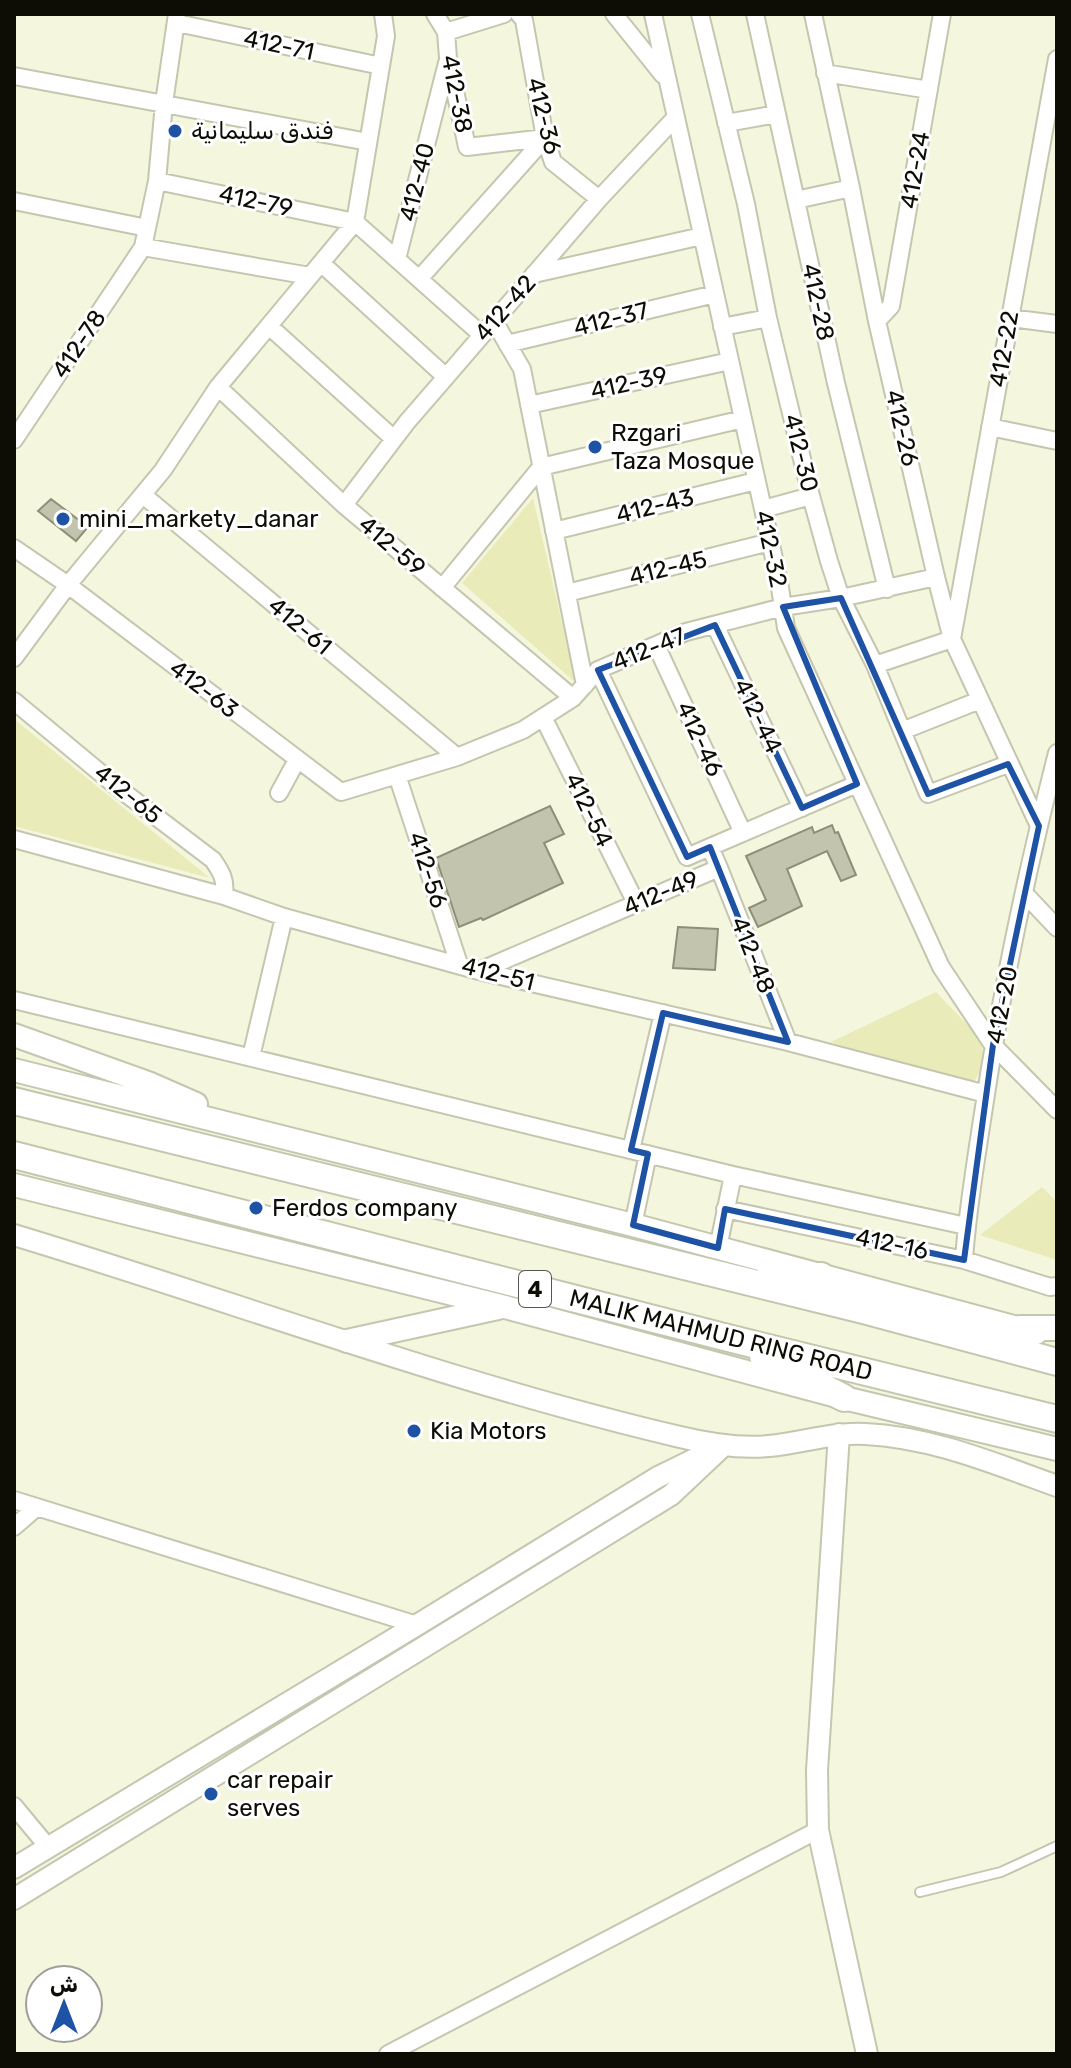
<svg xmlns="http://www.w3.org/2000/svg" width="1071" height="2068" font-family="Rubik,Cairo,sans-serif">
<rect width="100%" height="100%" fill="#f5f6de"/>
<path fill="#e9ebb8" d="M533,498L576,683L462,583Z
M14,719L210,878L14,826Z
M936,992L980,1038C985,1053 984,1074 970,1085H965L831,1042Z
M1042,1187L1057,1202V1260L980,1235Z"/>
<path fill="#c3c4ad" stroke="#8e8f79" stroke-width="2" d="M51,499L88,527L76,541L38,511Z
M550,806L564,834L544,843L563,883L483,920L481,918L459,927L436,858Z
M832,825L835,833L838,832L856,875L841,881L827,851L787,869L802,906L758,927L749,908L766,900L746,856L812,827L814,833Z
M678,927L718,929L715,970L673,968Z"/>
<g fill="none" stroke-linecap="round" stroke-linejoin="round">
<g stroke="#c5c6af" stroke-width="12">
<path id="service" d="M920,1892L1001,1872L1057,1846"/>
</g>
<g stroke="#c5c6af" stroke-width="20">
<path id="minor" d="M435,14L446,32L448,58L467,147L545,138
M519,14L524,20L545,138L553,162L599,199
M614,14L663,75
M653,14L779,581L786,628L941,967L993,1045L1057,1110
M700,14L746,204L768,318L811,496L829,561L841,598L875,665L928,794L1008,764
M755,14L836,383L887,589
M813,14L851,188L877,321L936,577L952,639L1039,826
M177,23L381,66
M446,32L504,14
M825,73L929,90
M14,76L368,142
M726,123L777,114
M157,181L355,222
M796,200L851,188
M14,201L147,228
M355,222L482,335
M143,247L310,276
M397,259L447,63
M321,263L446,377
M534,274L702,236
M419,279L545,138
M1010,318L1057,324
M494,321L522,369L585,685
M877,321L891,306L942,14
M269,326L394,439
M722,327L768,318
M507,344L715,294
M218,387L344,505L573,698
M529,405L730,361
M990,427L1057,441
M14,440L143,247L157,181L164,103L177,14
M143,495L457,757
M344,505L407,422L446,377L599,199L675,118
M763,509L811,496
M554,531L756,481
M14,548L68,585L341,792L457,757L523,730L573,698L598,670L686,632L783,607L841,598L936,577
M442,588L541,467L743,419
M567,593L770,542
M715,625L802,808
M656,645L743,833
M14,658L68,585L163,470L218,387L355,222L386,36L383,14
M875,665L952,639L1057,59
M598,670L687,857L710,847
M14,701L121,790L213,860C222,873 226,880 224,896
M543,717L636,903
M902,731L980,700
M397,775L459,964
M279,793L297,760
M14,839L224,896L284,917L479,971L788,1042L986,1094
M719,868L788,1042
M1024,893L1057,928
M479,971L719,868L710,847L857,784
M14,1000L733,1175L966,1226
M251,1057L284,917
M631,1150L663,1013
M725,1209L964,1260L1050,1287L1057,1286
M633,1225L648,1154
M718,1248L733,1175
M964,1260C967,1213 975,1166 982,1120C1000,997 1026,874 1057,753
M14,1500L417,1625
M14,1527L37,1507
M14,1806L48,1847
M388,2054L818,1830"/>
</g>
<g stroke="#c5c6af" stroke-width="24">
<path id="tertiary" d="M14,1235C236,1302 454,1384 680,1437C709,1444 739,1449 769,1446C802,1443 832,1432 865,1434C932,1437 995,1464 1057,1486
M839,1434L817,1770L818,1830L867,2054
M14,1868L417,1625L658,1477L705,1454
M14,1899L671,1495L723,1446"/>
</g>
<g stroke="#c5c6af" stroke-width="26">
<path id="secondary" d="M14,1035L148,1083L196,1104
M14,1070L633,1225L1036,1333
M14,1185L505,1307L844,1398L1057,1449
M347,1341L498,1308"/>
</g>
<g stroke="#c5c6af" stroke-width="28">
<path id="primary" d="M1020,1328H1057"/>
</g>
<g stroke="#c5c6af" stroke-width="30">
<path id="trunk" d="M14,1101L863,1310L1057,1362
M14,1155L728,1338L1057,1419
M769,1277L821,1276
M763,1356L844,1398"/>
</g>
<use href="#service" stroke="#fff" stroke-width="8"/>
<use href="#minor" stroke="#fff" stroke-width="16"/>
<use href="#tertiary" stroke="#fff" stroke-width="20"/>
<use href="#secondary" stroke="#fff" stroke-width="22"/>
<use href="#primary" stroke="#fff" stroke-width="24"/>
<use href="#trunk" stroke="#fff" stroke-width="26"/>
</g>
<path fill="none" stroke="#1d52a4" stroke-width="6" stroke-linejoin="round" d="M841,598L928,794L1008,764L1039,826L993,1045L964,1260L725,1209L718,1248L633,1225L648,1154L631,1150L663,1013L788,1042L710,847L687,857L598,670L715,625L802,808L857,784L783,607Z"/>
<g fill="#1d52a4" stroke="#fff" stroke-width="3">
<circle cx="175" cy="131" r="8"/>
<circle cx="595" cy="447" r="8"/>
<circle cx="63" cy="519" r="8"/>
<circle cx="256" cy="1208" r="8"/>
<circle cx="414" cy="1431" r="8"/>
<circle cx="211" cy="1794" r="8"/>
</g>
<g text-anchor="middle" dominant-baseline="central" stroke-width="6" stroke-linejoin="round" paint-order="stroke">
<rect fill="#fff" stroke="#565651" stroke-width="2" x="519" y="1271" width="32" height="36" rx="6"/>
<g font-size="22" font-weight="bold" fill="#0d0d06">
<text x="535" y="1289">4</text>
</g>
<g font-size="24" fill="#0d0d06" stroke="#fff">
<text transform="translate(279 45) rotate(12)">412-71</text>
<text transform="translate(457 94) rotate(79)">412-38</text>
<text transform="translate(544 116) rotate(76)">412-36</text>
<text transform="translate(915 170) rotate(-80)">412-24</text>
<text transform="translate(417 182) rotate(-76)">412-40</text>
<text transform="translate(256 201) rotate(12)">412-79</text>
<text transform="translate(818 302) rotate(78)">412-28</text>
<text transform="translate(505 308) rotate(-49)">412-42</text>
<text transform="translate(611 319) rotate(-14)">412-37</text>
<text transform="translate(79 344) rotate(-56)">412-78</text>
<text transform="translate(1004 349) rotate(-80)">412-22</text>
<text transform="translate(629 383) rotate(-13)">412-39</text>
<text transform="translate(902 428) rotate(77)">412-26</text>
<text transform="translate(801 453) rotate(76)">412-30</text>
<text transform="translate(655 506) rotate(-14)">412-43</text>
<text transform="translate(392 546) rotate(40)">412-59</text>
<text transform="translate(771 549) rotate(78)">412-32</text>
<text transform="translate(668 568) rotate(-14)">412-45</text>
<text transform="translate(300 626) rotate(40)">412-61</text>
<text transform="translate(649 649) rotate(-22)">412-47</text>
<text transform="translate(204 689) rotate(37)">412-63</text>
<text transform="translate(758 716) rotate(64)">412-44</text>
<text transform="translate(700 739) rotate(65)">412-46</text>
<text transform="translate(128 794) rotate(39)">412-65</text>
<text transform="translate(589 810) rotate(64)">412-54</text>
<text transform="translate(428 870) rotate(72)">412-56</text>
<text transform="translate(661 893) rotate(-23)">412-49</text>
<text transform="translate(753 955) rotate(68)">412-48</text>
<text transform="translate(498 974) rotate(14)">412-51</text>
<text transform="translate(1002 1005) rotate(-79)">412-20</text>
<text transform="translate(892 1244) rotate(12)">412-16</text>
<text transform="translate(721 1335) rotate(14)">MALIK MAHMUD RING ROAD</text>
</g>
<g font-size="24" fill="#0d0d06" stroke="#fff" text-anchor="start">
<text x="191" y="131">فندق سليمانية</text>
<text x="611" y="433">Rzgari<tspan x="611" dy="28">Taza Mosque</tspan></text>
<text x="79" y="519">mini_markety_danar</text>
<text x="272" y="1208">Ferdos company</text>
<text x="430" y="1431">Kia Motors</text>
<text x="227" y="1780">car repair<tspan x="227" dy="28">serves</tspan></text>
</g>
</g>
<rect width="1071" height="2068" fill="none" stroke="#0d0d06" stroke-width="32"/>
<g transform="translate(64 2004)"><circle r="38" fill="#ffffff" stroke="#9e9e9b" stroke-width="2"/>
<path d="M0-6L14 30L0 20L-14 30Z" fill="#1d52a4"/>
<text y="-12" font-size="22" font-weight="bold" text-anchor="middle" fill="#0d0d06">ش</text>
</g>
</svg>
